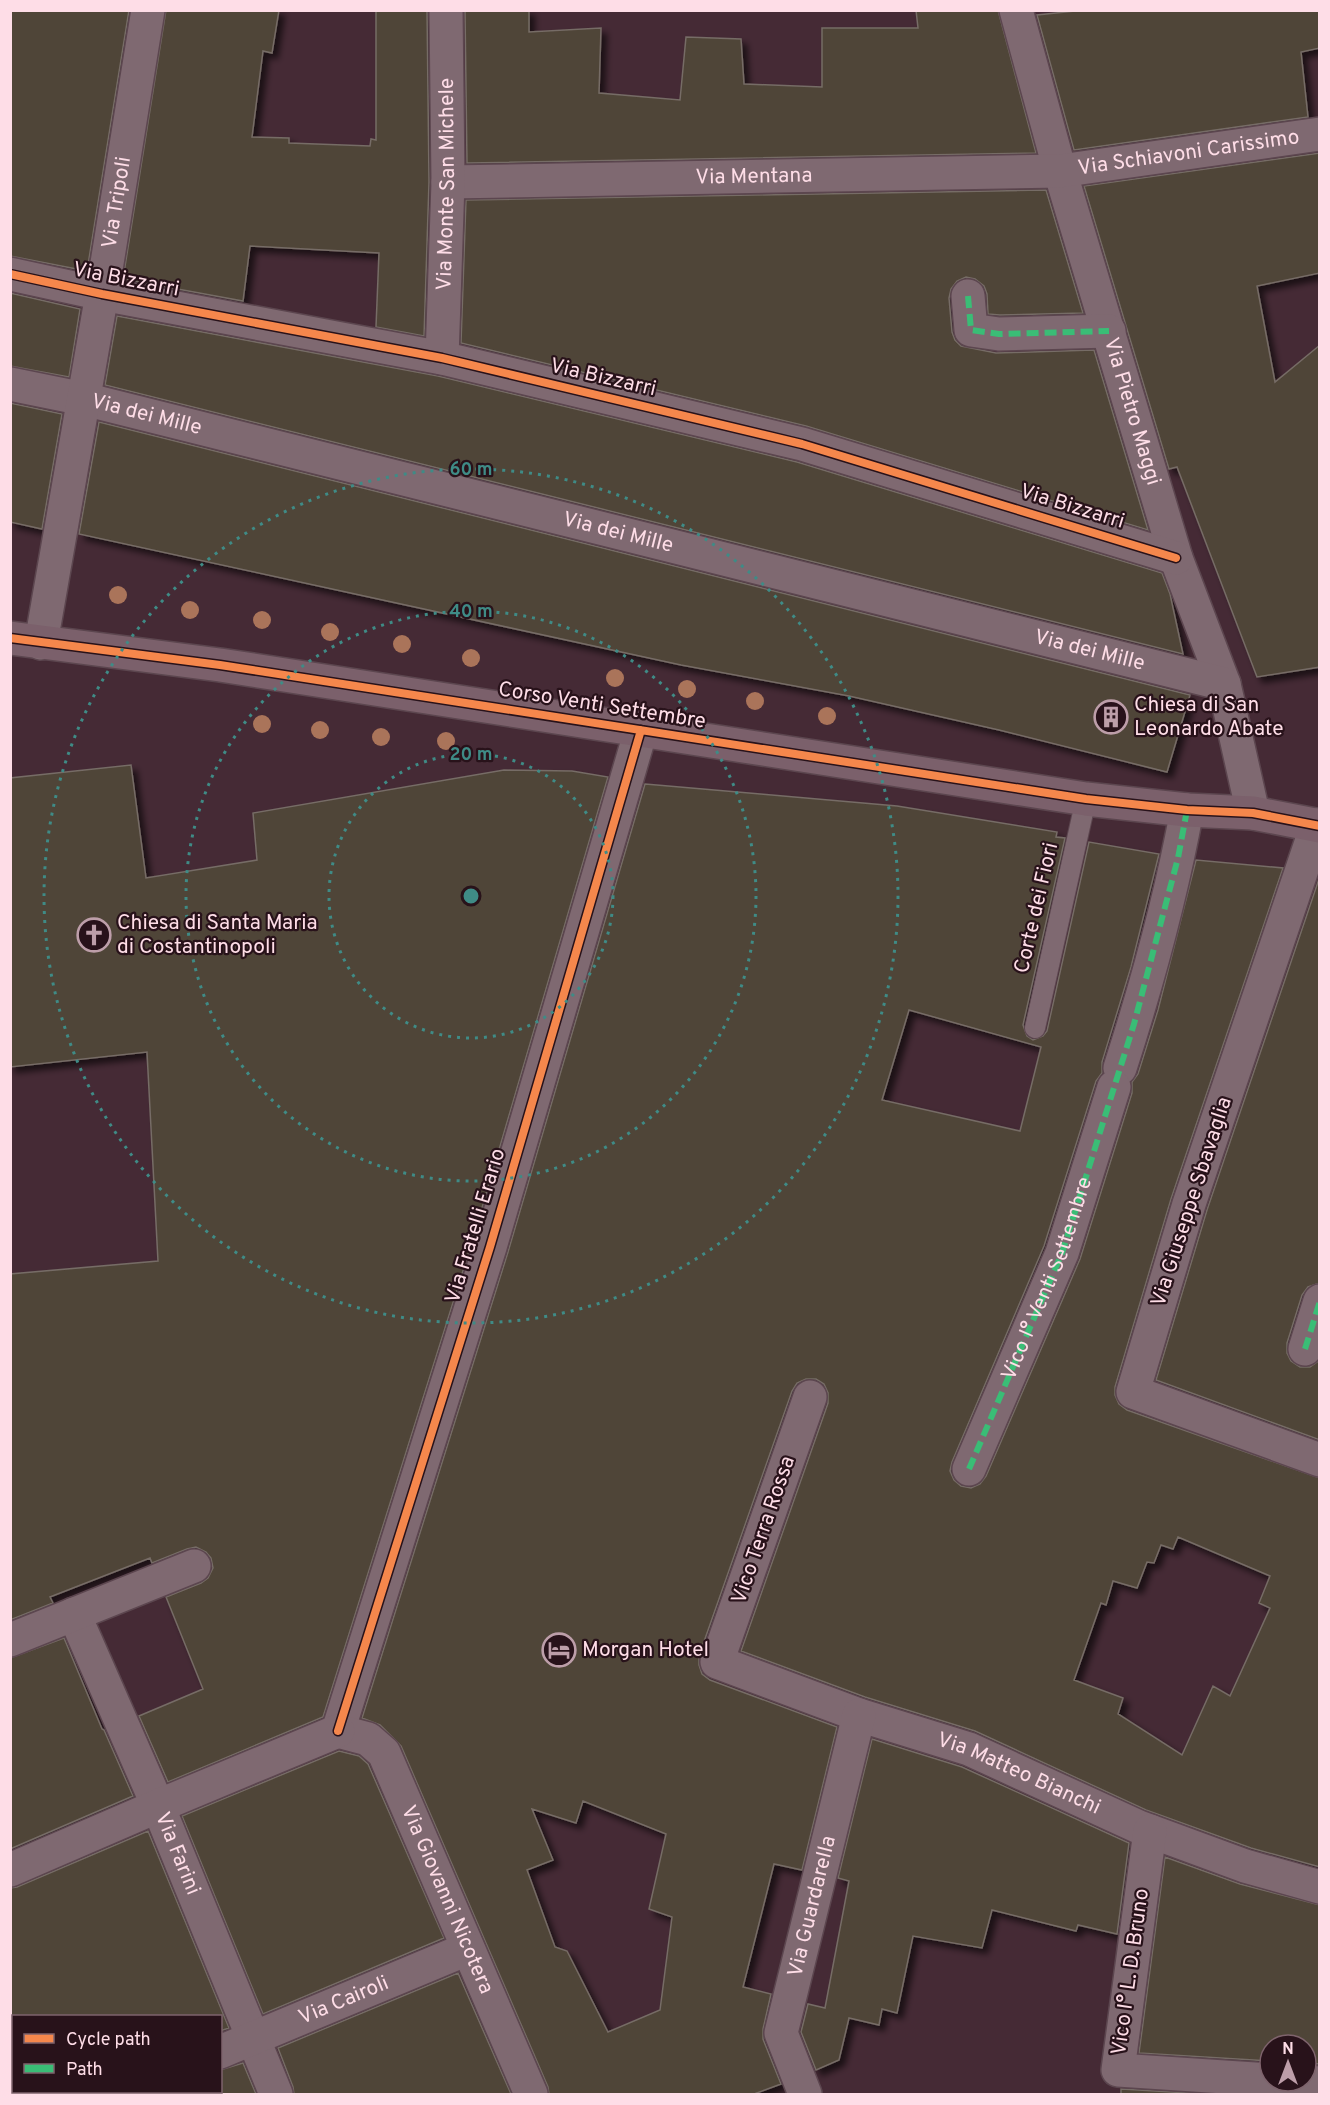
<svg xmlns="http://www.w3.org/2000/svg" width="1330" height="2105" font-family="Overpass,sans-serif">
<defs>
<filter id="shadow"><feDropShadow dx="5.5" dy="5.5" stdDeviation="3" flood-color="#0009"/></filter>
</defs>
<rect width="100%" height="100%" fill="#452a35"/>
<path fill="#4f4437" stroke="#766c66" stroke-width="1.5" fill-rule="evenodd" filter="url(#shadow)" d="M10,10H129L87,271L10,256Z
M166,10H279L272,53L263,51L252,137L289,138V143L370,146L371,139L376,140V10H427L429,182L424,336L376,327L379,253L250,246L243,301L123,279Z
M465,10H529V32L601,28L599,93L680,100L686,37L741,39L744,84L822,87V28H918L916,10H998L1036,153L467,163Z
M1085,10H1320V48L1301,52L1308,117L1074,150L1037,15Z
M1320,153V273L1257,286L1275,382L1320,345V667L1257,677L1177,467L1169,469L1084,186Z
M1046,190L1083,313L1000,315L988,314L987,294L984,286L975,279L966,277L957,281L951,289L949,298L952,332L955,340L961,346L996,353L1094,350L1148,530L806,426L461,343L466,200Z
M10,293L80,309L69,377L10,366Z
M117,316L438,376L797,462L1162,573L1170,594L1183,654L105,385Z
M10,403L62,414L42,529L10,522Z
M99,422L1190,695L1167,772L999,730L849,696L681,665L79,534Z
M131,765L146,878L257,860L253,813L504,770L572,771L608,777L472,1242L323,1717L168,1782L139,1716L203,1689L166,1597L201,1583L208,1578L213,1568L211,1558L206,1552L196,1547L187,1549L152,1563L150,1558L50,1597L53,1603L10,1620V1274L158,1261L147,1052L10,1067V778Z
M645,784L897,806L1057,832L1056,837L1065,838L1023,1025L1027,1036L1033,1040L1043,1036L1047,1031L1089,842L1159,854L1131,967L1102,1062V1073L1096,1081L1044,1246L952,1462L950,1471L954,1480L961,1486L971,1488L980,1484L986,1476L1080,1259L1132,1093V1082L1138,1074L1158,1010L1196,860L1283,868L1171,1199L1115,1387V1395L1119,1404L1127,1410L1320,1478V1867L1251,1848L1146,1810L975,1731L865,1697L741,1651L828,1403V1393L824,1384L816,1379H806L797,1383L792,1391L699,1656V1665L702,1674L710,1680L837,1727L802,1870L774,1864L743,1987L771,1994L763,2029V2039L781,2084L754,2094H549L548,2087L401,1746L380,1725L362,1718L508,1252ZM909,1010L1041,1047L1020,1131L882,1100ZM1178,1537L1270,1576L1259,1603L1270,1608L1230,1696L1213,1686L1182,1755L1118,1714L1123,1698L1074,1680L1101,1603L1106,1605L1113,1581L1137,1588L1147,1562L1154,1563L1161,1545L1173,1549ZM583,1801L666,1834L649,1909L672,1917L660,2010L608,2032L567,1951L555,1947L527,1870L553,1860L532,1809L576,1823Z
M1320,876V1283L1308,1287L1302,1295L1287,1343V1353L1291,1361L1300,1367H1310L1320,1360V1440L1156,1380L1207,1210Z
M64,1638L102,1729L104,1730L133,1796L10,1849V1658Z
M872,1739L962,1767L1129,1843L1117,1934L1078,1925L1076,1931L992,1910L982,1948L913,1936L897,2013L882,2009L879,2025L849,2018L839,2060L816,2070L801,2032L808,2004L825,2008L849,1881L838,1878Z
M339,1751L359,1756L368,1764L444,1938L263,2014L182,1816Z
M148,1831L229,2028L220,2031V2016H10V1888L17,1887Z
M1165,1857L1240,1884L1320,1905V2064L1306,2063V2045H1270V2061L1139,2053Z
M458,1973L511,2094H294L293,2087L278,2048Z
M243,2063L256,2094H220V2070Z
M1121,2089L1205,2094H1121Z"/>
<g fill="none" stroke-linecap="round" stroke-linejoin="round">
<g stroke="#5c464f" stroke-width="22">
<path id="lane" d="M1035,1028L1086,799"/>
</g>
<g stroke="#5c464f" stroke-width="36">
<g id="street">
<path id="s1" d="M1016,10L1060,171L1176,558L1224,684L1253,813"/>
<path id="s2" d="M448,182L1060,171L1320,134"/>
<path d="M10,274L102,294L442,358L802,444L1176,558"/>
<path d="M968,296L971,330L999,334L1109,331"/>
<path id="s3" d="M442,358L448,182L446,10"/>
<path id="s4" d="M10,384L84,399L1224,684"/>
<path id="s5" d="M41,643L102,294L148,10"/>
<path d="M1317,825L1189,1204L1133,1392L1320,1460"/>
<path d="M1120,1068C1147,984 1171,897 1187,810"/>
<path d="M1305,1349L1320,1301"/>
<path id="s6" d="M810,1397L717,1662L859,1715L969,1749L1139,1827L1245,1866L1320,1887"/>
<path d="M969,1469L1062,1253L1114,1087"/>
<path id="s7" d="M74,1614L158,1806L276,2094"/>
<path d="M10,1640L194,1566"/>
<path d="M338,1731L490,1247L641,730"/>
<path id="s8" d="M338,1731L368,1739L384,1753L531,2094"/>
<path d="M1150,1831L1118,2070L1270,2080"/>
<path d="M10,1870L158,1806L338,1731"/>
<path id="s9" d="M220,2052L467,1949"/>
<path d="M1287,2081L1320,2083"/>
<path d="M120,2094L127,2092"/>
<path id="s10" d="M805,2094L781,2033L859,1715"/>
</g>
</g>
<g stroke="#5c464f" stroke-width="36">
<path id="secondary" d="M10,638L220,665L1086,799L1187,810L1253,813L1320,826"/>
</g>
<use href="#lane" stroke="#7f6971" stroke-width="20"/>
<use href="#street" stroke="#7f6971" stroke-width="33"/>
<use href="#secondary" stroke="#7b606b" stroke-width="33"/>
<g stroke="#3abd76" stroke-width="6" stroke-dasharray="12 6" stroke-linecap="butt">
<path d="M968,296L971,330L999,334L1109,331"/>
<path d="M1305,1349L1320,1301"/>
<path id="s11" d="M969,1469L1062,1253L1134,1024L1178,858L1187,810"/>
</g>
<g stroke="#28121a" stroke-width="11">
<path id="cycleway" d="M10,274L102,294L442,358L802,444L1176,558
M10,638L220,665L1086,799L1187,810L1253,813L1320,826
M338,1731L490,1247L641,730"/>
</g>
<use href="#cycleway" stroke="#f5874c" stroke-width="8"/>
</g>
<g fill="#aa745a">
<circle cx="118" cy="595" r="9"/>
<circle cx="190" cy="610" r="9"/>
<circle cx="262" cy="620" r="9"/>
<circle cx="330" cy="632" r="9"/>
<circle cx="402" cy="644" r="9"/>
<circle cx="471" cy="658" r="9"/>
<circle cx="615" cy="678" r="9"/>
<circle cx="687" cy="689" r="9"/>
<circle cx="755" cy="701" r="9"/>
<circle cx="827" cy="716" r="9"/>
<circle cx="262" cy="724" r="9"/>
<circle cx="320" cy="730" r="9"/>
<circle cx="381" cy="737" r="9"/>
<circle cx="446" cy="741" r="9"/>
</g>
<g fill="none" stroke="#3f8b86" stroke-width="3" stroke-dasharray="3 6">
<circle cx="471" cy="896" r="142"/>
<circle cx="471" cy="896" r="285"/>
<circle cx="471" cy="896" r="427"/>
</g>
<defs>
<g id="building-ring" transform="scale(1.725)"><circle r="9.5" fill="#28121a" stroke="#bd9ea9" stroke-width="1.5"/><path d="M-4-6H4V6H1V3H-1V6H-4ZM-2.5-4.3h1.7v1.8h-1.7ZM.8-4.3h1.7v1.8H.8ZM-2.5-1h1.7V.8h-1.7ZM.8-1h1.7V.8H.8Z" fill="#bd9ea9"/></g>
<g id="church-ring" transform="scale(1.725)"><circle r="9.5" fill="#28121a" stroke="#bd9ea9" stroke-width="1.5"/><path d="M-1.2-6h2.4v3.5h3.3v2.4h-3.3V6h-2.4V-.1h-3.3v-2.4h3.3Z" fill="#bd9ea9"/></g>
<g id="hotel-ring" transform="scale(1.725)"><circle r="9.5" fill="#28121a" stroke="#bd9ea9" stroke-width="1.5"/><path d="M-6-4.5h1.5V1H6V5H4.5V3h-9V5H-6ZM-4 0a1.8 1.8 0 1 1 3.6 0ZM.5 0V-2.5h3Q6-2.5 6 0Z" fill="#bd9ea9"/></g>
</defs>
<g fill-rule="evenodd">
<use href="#building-ring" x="1111" y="717"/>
<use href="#church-ring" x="94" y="935"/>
<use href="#hotel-ring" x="559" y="1650"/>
</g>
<g text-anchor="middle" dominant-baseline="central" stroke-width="4.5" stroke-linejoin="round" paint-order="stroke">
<g font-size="21" fill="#fedde7" stroke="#28121a">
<text stroke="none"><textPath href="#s2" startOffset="742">Via Schiavoni Carissimo</textPath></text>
<text stroke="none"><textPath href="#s2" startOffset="306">Via Mentana</textPath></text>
<text stroke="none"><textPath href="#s3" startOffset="174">Via Monte San Michele</textPath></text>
<text stroke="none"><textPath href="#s5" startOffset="447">Via Tripoli</textPath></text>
<text transform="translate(126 280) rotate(11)">Via Bizzarri</text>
<text transform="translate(603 378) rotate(13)">Via Bizzarri</text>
<text stroke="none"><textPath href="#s1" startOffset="418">Via Pietro Maggi</textPath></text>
<text stroke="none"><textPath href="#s4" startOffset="140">Via dei Mille</textPath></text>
<text transform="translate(1072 507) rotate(17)">Via Bizzarri</text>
<text stroke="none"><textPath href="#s4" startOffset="626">Via dei Mille</textPath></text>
<text stroke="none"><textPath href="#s4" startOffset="1112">Via dei Mille</textPath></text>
<text transform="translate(602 706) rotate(9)">Corso Venti Settembre</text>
<text transform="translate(1037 908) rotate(-77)">Corte dei Fiori</text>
<text transform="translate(1192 1202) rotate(-72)">Via Giuseppe Sbavaglia</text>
<text transform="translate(476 1226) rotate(-73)">Via Fratelli Erario</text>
<text stroke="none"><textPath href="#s11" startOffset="206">Vico I° Venti Settembre</textPath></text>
<text transform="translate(764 1530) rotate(-71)">Vico Terra Rossa</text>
<text stroke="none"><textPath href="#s6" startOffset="603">Via Matteo Bianchi</textPath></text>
<text stroke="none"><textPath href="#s7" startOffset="261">Via Farini</textPath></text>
<text stroke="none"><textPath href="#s8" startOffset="212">Via Giovanni Nicotera</textPath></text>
<text stroke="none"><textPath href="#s10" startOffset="196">Via Guardarella</textPath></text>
<text transform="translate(1131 1972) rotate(-82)">Vico I° L. D. Bruno</text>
<text stroke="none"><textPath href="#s9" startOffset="134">Via Cairoli</textPath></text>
</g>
<g font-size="21" fill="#fedde7" stroke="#28121a" text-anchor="start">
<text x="1134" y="705">Chiesa di San<tspan x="1134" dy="24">Leonardo Abate</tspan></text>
<text x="117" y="923">Chiesa di Santa Maria<tspan x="117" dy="24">di Costantinopoli</tspan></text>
<text x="582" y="1650">Morgan Hotel</text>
</g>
</g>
<circle cx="471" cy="896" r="9" fill="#3f8b86" stroke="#28121a" stroke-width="3"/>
<g font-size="18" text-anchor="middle" font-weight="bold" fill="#3f8b86" stroke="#28121a" stroke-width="4.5" stroke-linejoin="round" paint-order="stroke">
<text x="471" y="475">60 m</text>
<text x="471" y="617">40 m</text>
<text x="471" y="760">20 m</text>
</g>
<rect width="1330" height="2105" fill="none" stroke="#fedde7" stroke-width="24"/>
<rect x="12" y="2015" width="210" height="78" fill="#28121a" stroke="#7e636c" stroke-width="1.5"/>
<rect x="24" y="2034" width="30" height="9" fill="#f5874c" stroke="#7e636c" stroke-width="1.5"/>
<text x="66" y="2045" font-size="18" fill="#fedde7">Cycle path</text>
<rect x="24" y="2064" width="30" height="9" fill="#3abd76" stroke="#7e636c" stroke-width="1.5"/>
<text x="66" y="2075" font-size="18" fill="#fedde7">Path</text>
<g transform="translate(1288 2063)"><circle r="28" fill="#28121a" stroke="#7e636c" stroke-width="1.5"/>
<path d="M0-4.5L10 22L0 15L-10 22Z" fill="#bd9ea9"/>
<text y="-9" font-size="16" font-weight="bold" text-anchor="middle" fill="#fedde7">N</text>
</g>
</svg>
